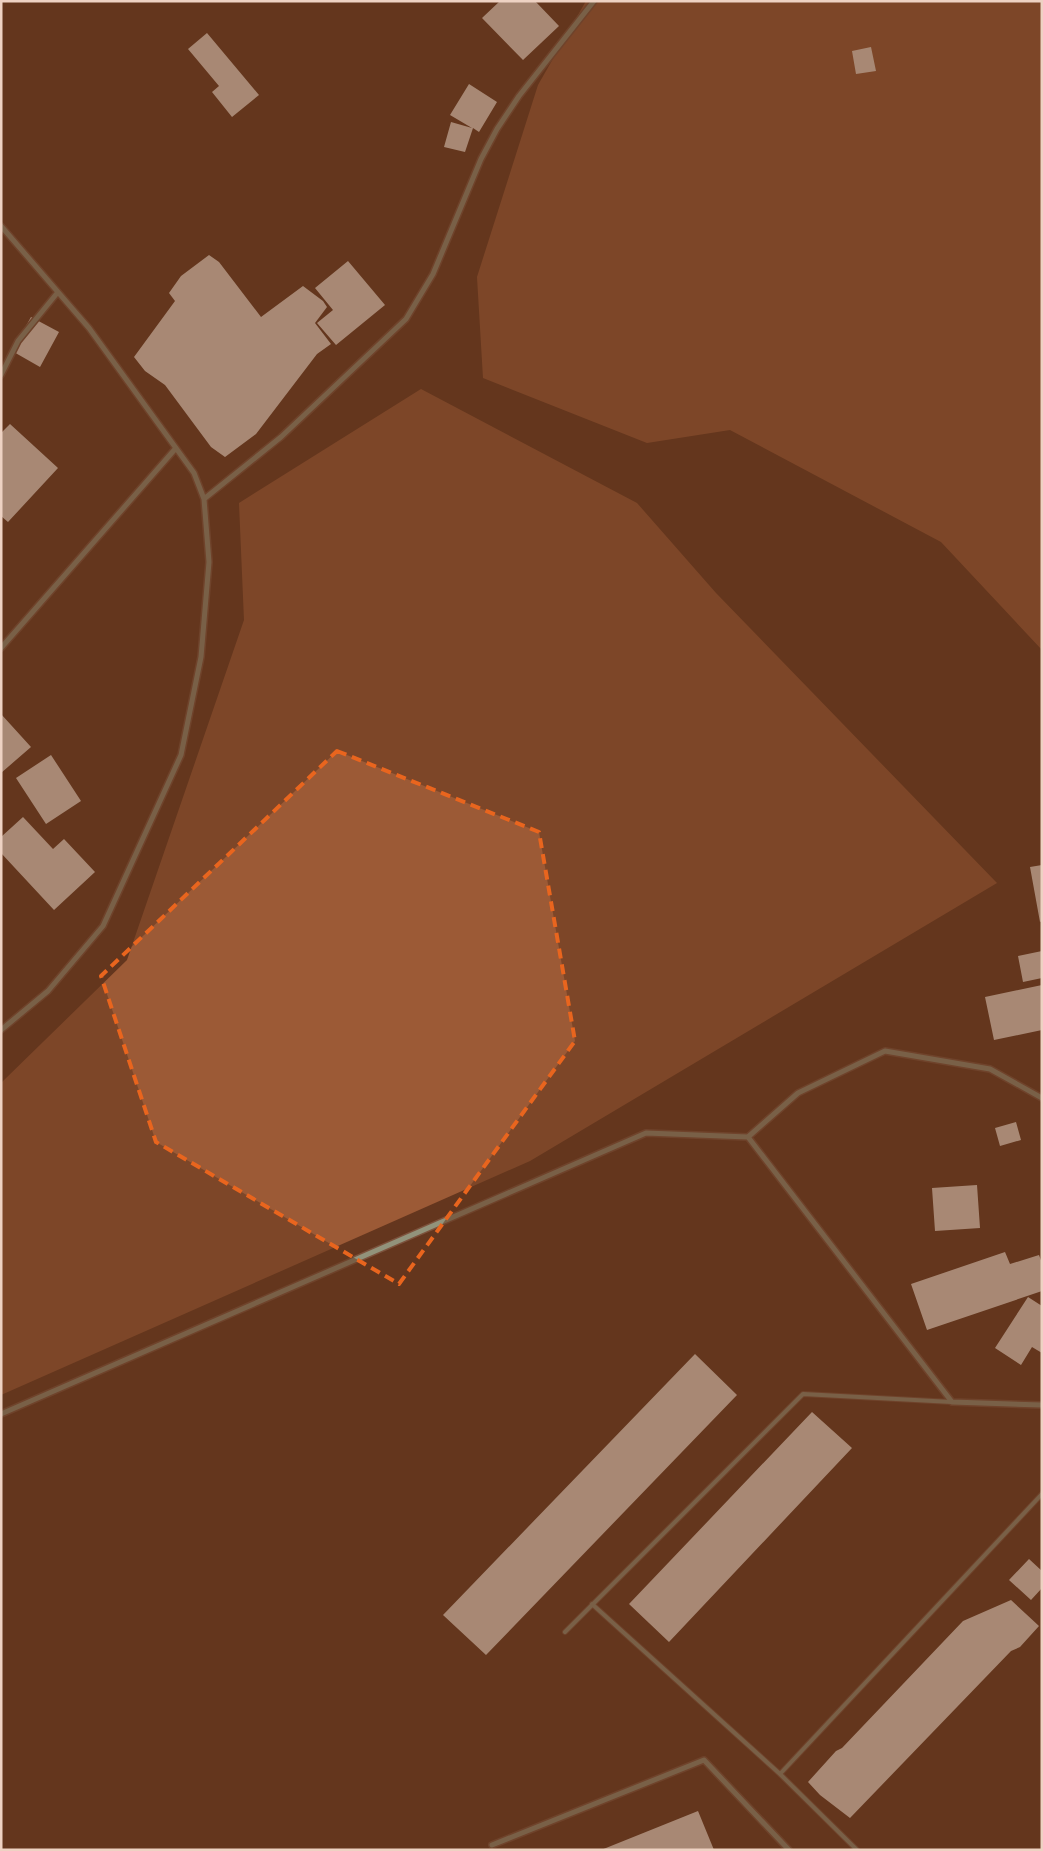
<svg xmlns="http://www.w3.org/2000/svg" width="1043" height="1851" font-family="Cabin,sans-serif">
<rect width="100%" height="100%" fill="#64361e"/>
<path fill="#9c5a36" d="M586,1H1042V650L941,542L730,430L647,443L483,378L477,277L538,85Z
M421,389L637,503L716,593L997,883L530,1161L1,1395V1083L127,960L244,620L239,503Z"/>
<path fill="#faecde" d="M500,1H535L559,26L523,60L482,18Z
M207,33L259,95L232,117L212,92L219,86L188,49Z
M871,47L876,71L856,74L852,51Z
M469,84L497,102L479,132L473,128L465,152L444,147L451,122L472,128L450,115Z
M209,255L219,262L261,317L303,286L323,301L327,307L315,323L331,344L317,354L256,434L225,457L211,447L165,385L145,371L134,357L175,301L169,293L181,276Z
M348,261L385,305L336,345L317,323L333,310L315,288Z
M31,317L59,332L40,367L12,351Z
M10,424L58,468L8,522L1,516V433Z
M1,714L31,747L1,773Z
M51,755L81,801L46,824L16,778Z
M23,817L53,849L64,839L95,872L54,910L1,853V837Z
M1042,865V921L1040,922L1030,867Z
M1042,951V978L1023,982L1018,956Z
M1042,985V1030L994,1040L985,997Z
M1016,1122L1021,1140L1000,1146L995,1128Z
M977,1185L980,1228L935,1231L932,1188Z
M1005,1252L1010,1264L1039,1255L1042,1263V1291L927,1330L911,1284Z
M1028,1297L1042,1306V1353L1032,1347L1021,1365L995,1348Z
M695,1354L737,1395L486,1655L443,1615Z
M812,1412L852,1448L669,1642L629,1604Z
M1029,1559L1042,1571V1588L1031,1600L1009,1580Z
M1011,1600L1039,1626L1020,1647L1011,1651L850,1818L820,1795L808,1782L836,1751L842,1748L963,1621Z
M698,1811L714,1850H601Z"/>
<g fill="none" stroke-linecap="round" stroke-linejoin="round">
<g stroke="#7d523c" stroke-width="6">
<path id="service" d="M592,1604L780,1774L857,1850
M565,1632L803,1394L952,1402
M780,1774L1042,1494"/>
</g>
<g stroke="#7d523c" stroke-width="8">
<path id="minor" d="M1,226L89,328L194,473L204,499L209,562L201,657L181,755L103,926L48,991L1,1030
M1,375L18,341L58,292
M204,499L281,437L406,319L433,274L481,159L497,129L519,96L594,1
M1,648L176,448
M748,1137L798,1093L885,1051L990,1069L1042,1098
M1,1414L646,1133L748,1137L952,1402L1042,1405
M492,1845L704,1760L789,1850"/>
</g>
<use href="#service" stroke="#92937b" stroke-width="4"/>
<use href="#minor" stroke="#92937b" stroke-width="5"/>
</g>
<path d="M0 0H1043V1851H0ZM337,751L539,832L575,1041L399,1284L156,1142L101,976Z" fill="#64361e" fill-opacity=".55" fill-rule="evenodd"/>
<path fill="none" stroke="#e9651e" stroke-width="4" stroke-dasharray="10 6" stroke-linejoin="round" d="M337,751L539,832L575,1041L399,1284L156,1142L101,976Z"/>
<rect width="1043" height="1851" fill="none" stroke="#eed2c3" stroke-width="5"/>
</svg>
